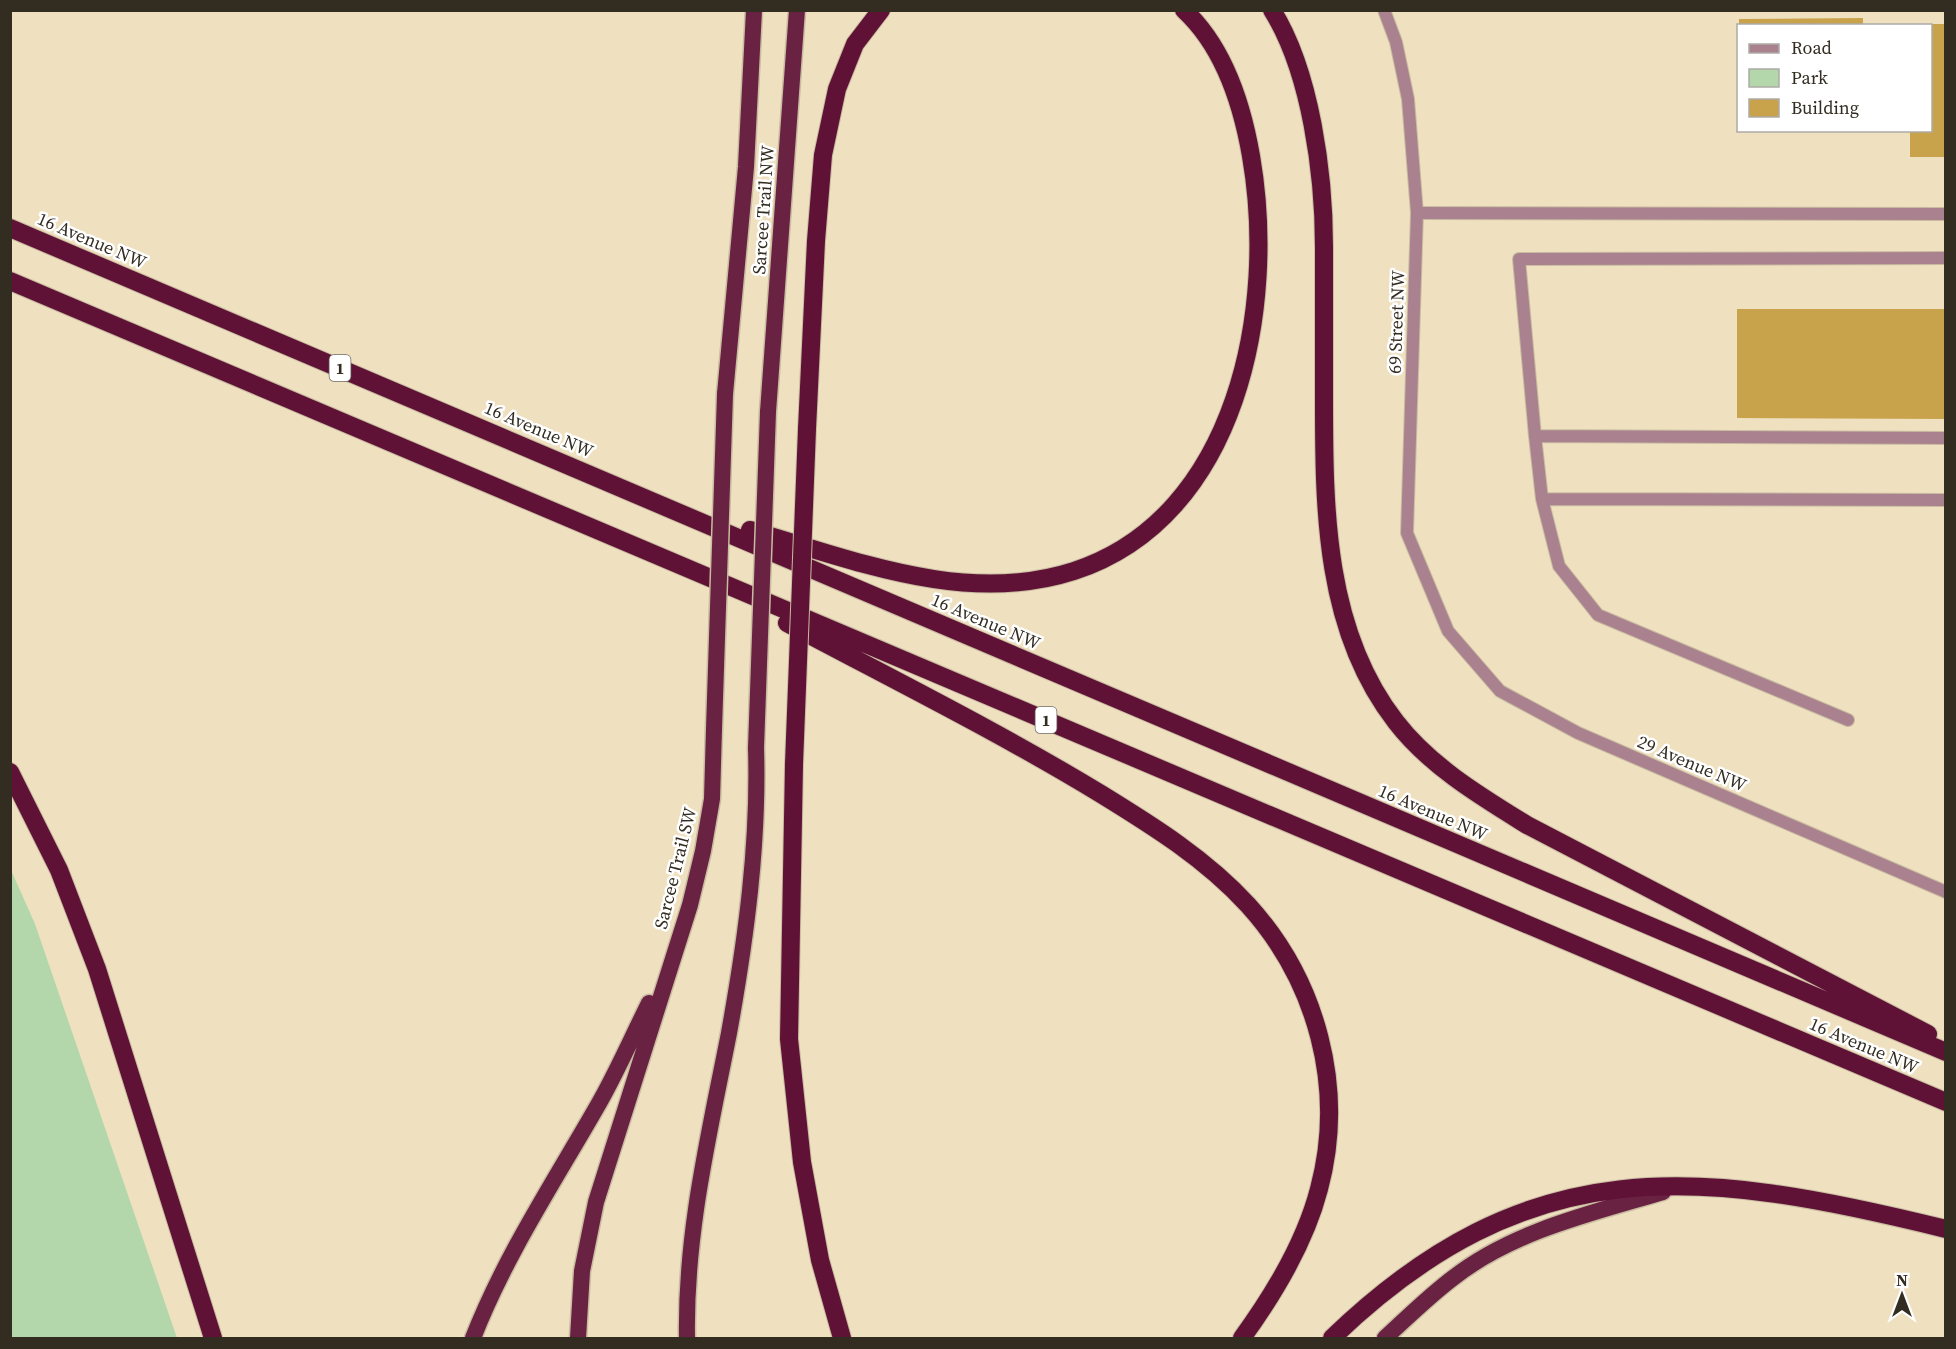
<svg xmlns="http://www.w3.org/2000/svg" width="1956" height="1349" font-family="'Source Serif 4',serif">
<rect width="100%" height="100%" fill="#efe0c0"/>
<path fill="#b3d7aa" d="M11,870L35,924L177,1338H11Z"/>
<path fill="#c9a24c" d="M1863,18V26H1739V19Z
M1930,24H1946V157H1910V130H1930Z
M1737,309H1946V419L1737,418Z"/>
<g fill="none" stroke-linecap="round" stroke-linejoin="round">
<g stroke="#c9bca0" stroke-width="14">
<path id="service" d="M1417,213L1946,214
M1946,258L1519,259L1535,436L1946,438
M1535,436L1542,499L1946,500
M1542,499L1559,566L1598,615L1848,720"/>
</g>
<g stroke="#c9bca0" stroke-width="14">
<path id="minor" d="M1384,10L1396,42L1408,99L1417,213L1407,533L1448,631L1500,691L1578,733L1946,892"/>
</g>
<g stroke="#c9bca0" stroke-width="19">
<path id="trunk" d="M725,394L746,167L754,10
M768,412L797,10
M473,1338C505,1256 554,1182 598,1105C617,1072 632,1037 649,1003
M578,1338L582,1271L596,1202L690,905L703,851L712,799L714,729
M687,1338C685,1234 709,1135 729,1033C746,939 759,843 756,748
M1385,1338C1407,1318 1429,1296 1453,1278C1513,1231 1592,1213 1663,1192"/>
</g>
<g stroke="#c9bca0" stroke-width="20">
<path id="motorway" d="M1272,10C1311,72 1324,175 1324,247C1324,299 1324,350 1324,401C1324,511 1325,631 1396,722C1430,766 1480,796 1527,825L1928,1034
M10,228L1946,1052
M10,281L1946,1102
M807,429L816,241L823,155L837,89L855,44L881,10
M750,530C854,560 966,606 1074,571C1239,517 1277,306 1251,156C1242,104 1224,47 1184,10
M787,623C892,679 999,732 1101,794C1153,826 1206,859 1248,905C1317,981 1346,1088 1319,1189C1305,1243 1274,1294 1242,1338
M794,764L789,1039L802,1162L820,1260L842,1338
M10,772L59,870L97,969L213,1338
M1332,1338C1529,1148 1698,1168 1946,1229"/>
</g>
<use href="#service" stroke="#aa828f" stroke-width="12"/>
<use href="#minor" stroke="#aa828f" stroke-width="12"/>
<use href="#trunk" stroke="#6a2242" stroke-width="16"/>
<use href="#motorway" stroke="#5f1236" stroke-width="18"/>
<g stroke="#c9bca0" stroke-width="19" stroke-linecap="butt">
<path id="trunk-bridge" d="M714,729L725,394
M756,748L768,412"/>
</g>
<g stroke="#c9bca0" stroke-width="20" stroke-linecap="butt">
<path id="motorway-bridge" d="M794,764L807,429"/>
</g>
<use href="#trunk-bridge" stroke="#6a2242" stroke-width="16"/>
<use href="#motorway-bridge" stroke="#5f1236" stroke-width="18"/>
</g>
<g text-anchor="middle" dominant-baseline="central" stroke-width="5" stroke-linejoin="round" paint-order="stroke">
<g fill="#fff" stroke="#706c64" stroke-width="1.5">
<rect x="329.5" y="355" width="21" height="26" rx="4.5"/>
<rect x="1035.5" y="707" width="21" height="26" rx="4.5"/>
</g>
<g font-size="16" font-weight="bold" fill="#332d21">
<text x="340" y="368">1</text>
<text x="1046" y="720">1</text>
</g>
<g font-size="18" fill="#332d21" stroke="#fff">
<text transform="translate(763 210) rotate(-86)">Sarcee Trail NW</text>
<text transform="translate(92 240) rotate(23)">16 Avenue NW</text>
<text transform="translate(1396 322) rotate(-88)">69 Street NW</text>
<text transform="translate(539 429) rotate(23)">16 Avenue NW</text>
<text transform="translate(986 621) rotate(23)">16 Avenue NW</text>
<text transform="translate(1692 763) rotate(23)">29 Avenue NW</text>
<text transform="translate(1433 812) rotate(23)">16 Avenue NW</text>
<text transform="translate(675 868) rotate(-76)">Sarcee Trail SW</text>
<text transform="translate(1864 1045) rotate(23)">16 Avenue NW</text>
</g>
</g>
<rect width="1956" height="1349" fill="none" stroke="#332d21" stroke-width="24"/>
<rect x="1737" y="24" width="195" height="108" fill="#ffffff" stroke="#adaba6" stroke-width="1.5"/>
<rect x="1749" y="44" width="30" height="9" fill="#aa828f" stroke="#adaba6" stroke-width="1.5"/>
<text x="1791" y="54" font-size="18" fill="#332d21">Road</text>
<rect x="1749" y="69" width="30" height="18" fill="#b3d7aa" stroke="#adaba6" stroke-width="1.5"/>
<text x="1791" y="84" font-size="18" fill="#332d21">Park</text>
<rect x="1749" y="99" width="30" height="18" fill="#c9a24c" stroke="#adaba6" stroke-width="1.5"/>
<text x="1791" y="114" font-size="18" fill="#332d21">Building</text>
<g transform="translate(1902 1295)" stroke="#ffffff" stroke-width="4.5" paint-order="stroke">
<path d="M0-4.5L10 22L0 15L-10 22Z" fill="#332d21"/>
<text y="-9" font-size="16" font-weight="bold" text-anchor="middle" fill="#332d21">N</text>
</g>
</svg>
